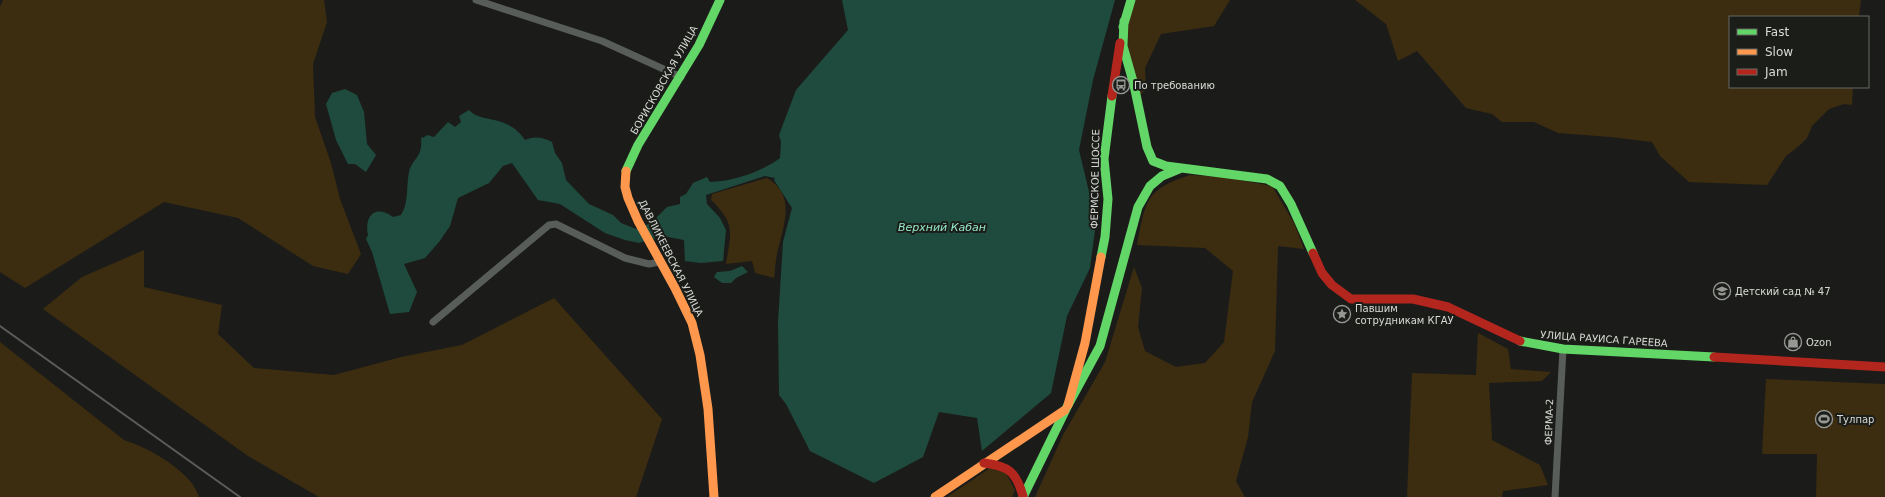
<svg xmlns="http://www.w3.org/2000/svg" width="1885" height="497" font-family="'DejaVu Sans',sans-serif">
<rect width="100%" height="100%" fill="#1b1c1a"/>
<path fill="#3c2c10" d="M3,0H324L327,22L313,64L315,117L331,163L340,199L361,254L348,274L313,266L238,218L164,202L25,288L0,272V7Z
M1136,0H1230L1214,26L1161,34L1145,68L1146,89L1138,97L1128,48V21Z
M1355,0H1861L1859,17H1730V87H1853L1852,105L1844,104L1829,109L1812,126L1807,138L1799,146L1786,156L1767,185L1689,182L1660,156L1652,142L1610,137L1558,133L1534,122H1502L1492,114L1466,108L1417,51L1398,61L1386,24Z
M1190,175L1223,177L1272,186L1294,223L1304,249L1278,246L1275,351L1252,402L1248,437L1236,481L1245,497H1035L1063,435L1105,362L1134,267L1142,288L1138,327L1145,351L1176,367L1205,363L1224,342L1233,271L1205,248L1137,245C1146,202 1144,190 1190,175Z
M767,178C800,197 780,232 776,260C775,266 775,272 774,278L755,273L752,261L726,264C731,232 736,224 711,200L712,194Z
M144,250V287L222,305L218,334L254,368L334,375L401,357L462,345L554,298L662,419L636,497H319L248,456L43,309L82,277Z
M1478,333L1508,349L1511,369L1551,372L1542,381L1489,383L1492,440L1540,465L1548,485L1503,491L1502,497H1407L1412,373L1476,375Z
M0,342L124,440C148,448 173,462 190,481C194,485 197,492 199,497H0Z
M1766,379L1885,384V497H1816L1817,454H1762Z
M990,468L1006,473L1015,490L1012,497H947Z"/>
<path fill="#1e4b3d" d="M842,0H1115L1093,80L1079,150L1090,196L1095,230L1090,268L1067,316L1051,393L982,451L977,418L939,412L923,457L874,483L810,451L786,404L779,395L778,322L783,242L792,208L774,180L775,178L765,176L706,195L707,204L720,218L726,230L723,261L701,263L685,261L684,240L663,236L639,243L625,240L605,233L560,204L538,200L512,163L503,166L489,183L458,198L450,226L439,242L425,258L404,264L417,292L409,312L390,314L372,252L366,239L368,235C364,216 375,204 393,217L401,215C409,203 406,186 409,172C413,157 423,159 421,137L423,138L427,135L434,137L448,122L455,127L461,122L459,116L469,110C481,124 507,113 525,140C535,136 542,137 552,142L555,153L562,163L566,180L589,204L613,215L621,223L636,229L651,223L667,207L680,204V197L686,194L693,183L707,177L710,182C734,181 761,172 780,158L781,142L779,135L796,90L848,30Z
M345,89L357,95L364,112L367,144L376,155L366,172L355,164H348L336,140L326,104L332,93Z
M742,266L748,272L736,278L731,283H722L714,277L717,272L730,271Z"/>
<g fill="none" stroke-linecap="round" stroke-linejoin="round">
<path stroke="#595d59" stroke-width="7" d="M476,0L602,41L681,77
M433,322L549,225L556,224L625,258L649,264L660,262
M1555,497L1563,349"/>
<path stroke="#63d668" stroke-width="9" d="M1124,21L1123,46L1134,85L1147,147L1153,161L1166,166L1267,179L1280,186L1291,204L1313,253
M1123,27L1131,0
M626,171L638,145L699,45L720,0
M1101,257L1105,237L1108,199L1104,159L1112,96
M1520,341L1563,349L1714,357
M1023,497L1068,405L1100,346L1138,207L1150,186L1162,176L1179,169"/>
<path stroke="#ff974d" stroke-width="9" d="M626,171L625,187L628,198L638,221L675,288L692,323L700,355L708,409L714,497
M1068,405L1085,343L1101,257
M935,497L1065,410"/>
<path stroke="#b3261e" stroke-width="9" d="M1112,96L1120,43
M1313,253L1322,273L1332,285L1351,299H1413L1448,307L1520,341
M1714,357L1885,367
M984,463C1009,466 1016,472 1023,496"/>
<path stroke="#5a5c5a" stroke-width="2" d="M0,326L240,497"/>
</g>
<defs>
<g id="bus-ring" transform="scale(0.9)"><circle r="9.5" fill="#1b1d19" stroke="#969896" stroke-width="1.5"/><path d="M-5-6H5V4H4V6H2V4H-2V6H-4V4H-5ZM-3.5-4V0h7V-4ZM-3.5 1.2v1.5H-2V1.2ZM2 1.2v1.5H3.5V1.2Z" fill="#969896"/></g>
<g id="school-ring" transform="scale(0.9)"><circle r="9.5" fill="#1b1d19" stroke="#969896" stroke-width="1.5"/><path d="M0-5L7-2L0 1L-7-2ZM-4 1L0 2.5L4 1V4Q0 6-4 4Z" fill="#969896"/></g>
<g id="sight-ring" transform="scale(0.9)"><circle r="9.5" fill="#1b1d19" stroke="#969896" stroke-width="1.5"/><path d="M0-6L1.8-2.2L6-1.7L2.9 1.2L3.7 5.4L0 3.3L-3.7 5.4L-2.9 1.2L-6-1.7L-1.8-2.2Z" fill="#969896"/></g>
<g id="shop-ring" transform="scale(0.9)"><circle r="9.5" fill="#1b1d19" stroke="#969896" stroke-width="1.5"/><path d="M-5-2.5h2.3a2.7 3.5 0 0 1 5.4 0H5L5.5 6h-11ZM-1.5-2.5h3a1.5 2.3 0 0 0-3 0Z" fill="#969896"/></g>
<g id="stadium-ring" transform="scale(0.9)"><circle r="9.5" fill="#1b1d19" stroke="#969896" stroke-width="1.5"/><path d="M0-5a6.5 5 0 1 0 0 10a6.5 5 0 1 0 0-10ZM-3.5-1.8h7v3.6h-7Z" fill="#969896"/></g>
</defs>
<g fill-rule="evenodd">
<use href="#bus-ring" x="1121" y="85"/>
<use href="#school-ring" x="1722" y="291"/>
<use href="#sight-ring" x="1342" y="314"/>
<use href="#shop-ring" x="1793" y="342"/>
<use href="#stadium-ring" x="1824" y="419"/>
</g>
<g text-anchor="middle" dominant-baseline="central" stroke-width="4" stroke-linejoin="round" paint-order="stroke">
<g font-size="10" fill="#d9dad8" stroke="#1b1d19">
<text transform="translate(664 80) rotate(-60)">БОРИСКОВСКАЯ УЛИЦА</text>
<text transform="translate(1095 179) rotate(-89)">ФЕРМСКОЕ ШОССЕ</text>
<text transform="translate(671 258) rotate(63)">ДАВЛИКЕЕВСКАЯ УЛИЦА</text>
<text transform="translate(1604 339) rotate(4)">УЛИЦА РАУИСА ГАРЕЕВА</text>
<text transform="translate(1549 422) rotate(-88)">ФЕРМА-2</text>
</g>
<g font-size="10" fill="#d9dad8" stroke="#1b1d19" text-anchor="start">
<text x="1134" y="85">По требованию</text>
<text x="1735" y="291">Детский сад № 47</text>
<text x="1355" y="308">Павшим<tspan x="1355" dy="12">сотрудникам КГАУ</tspan></text>
<text x="1806" y="342">Ozon</text>
<text x="1837" y="419">Тулпар</text>
</g>
<g font-size="11" font-style="italic" fill="#94e7cb" stroke="#1b1d19">
<text x="942" y="227">Верхний Кабан</text>
</g>
</g>
<rect x="1729" y="16" width="140" height="72" fill="#1b1d19" stroke="#676965"/>
<rect x="1737" y="29" width="20" height="6" fill="#63d668" stroke="#676965"/>
<text x="1765" y="36" font-size="12" fill="#d9dad8">Fast</text>
<rect x="1737" y="49" width="20" height="6" fill="#ff974d" stroke="#676965"/>
<text x="1765" y="56" font-size="12" fill="#d9dad8">Slow</text>
<rect x="1737" y="69" width="20" height="6" fill="#b3261e" stroke="#676965"/>
<text x="1765" y="76" font-size="12" fill="#d9dad8">Jam</text>
</svg>
